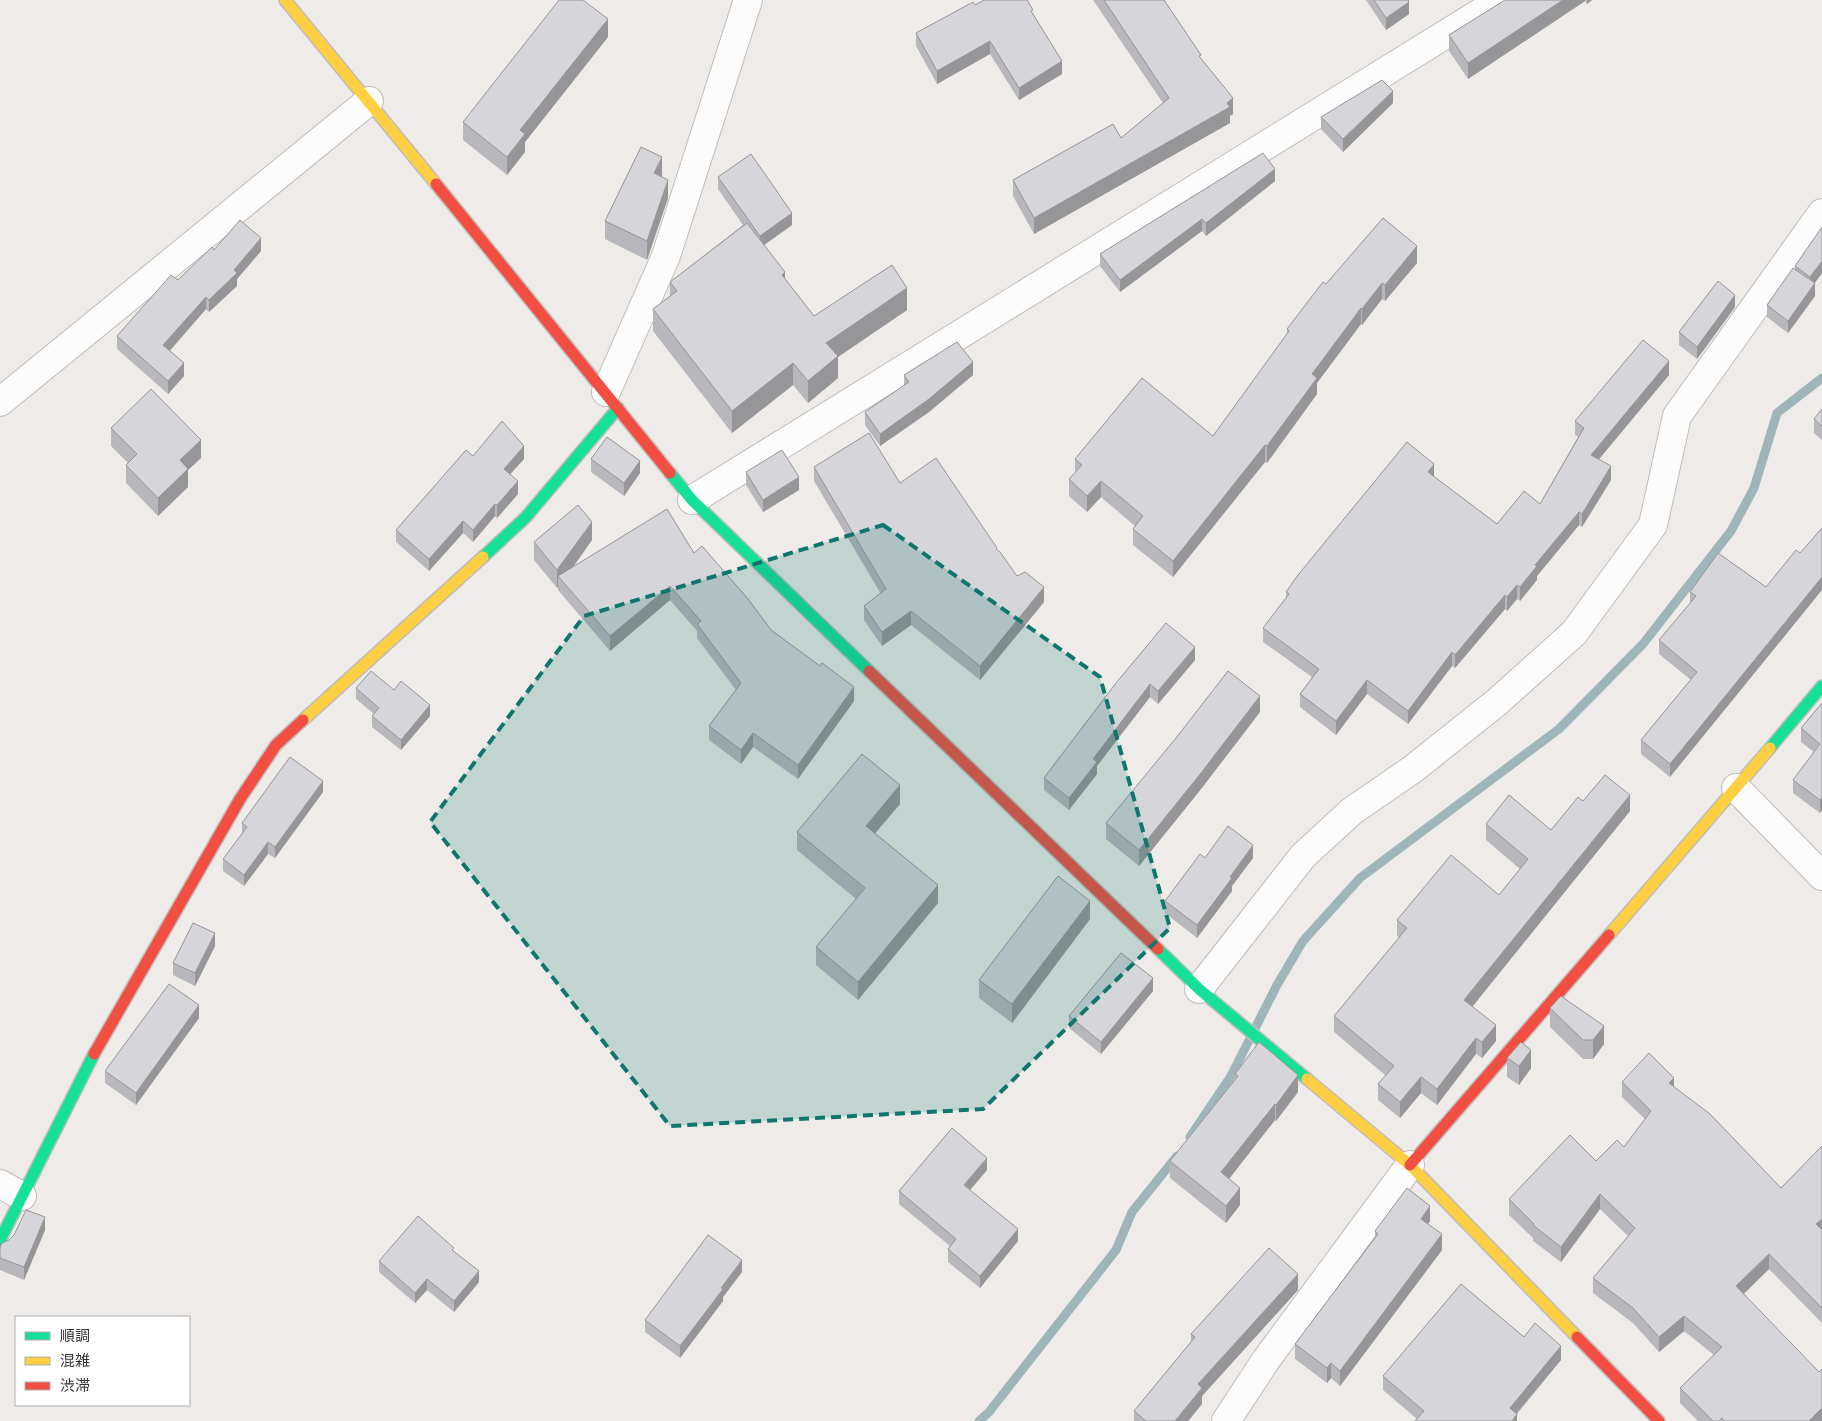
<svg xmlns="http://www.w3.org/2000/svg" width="1822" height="1421" font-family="'DejaVu Sans','Noto Sans JP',sans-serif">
<rect width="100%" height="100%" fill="#eeebe8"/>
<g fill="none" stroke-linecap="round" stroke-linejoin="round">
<path stroke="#9eb6b9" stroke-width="9" d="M1190,1137L1231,1076L1277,985L1303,941L1360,878L1559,729L1643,644L1731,531L1754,488L1777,413L1822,378
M979,1421L989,1412L1116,1250L1132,1212L1177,1156"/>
<g stroke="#bfbdba" stroke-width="30">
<path id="street" d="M606,392L666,256L748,0
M0,402L369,101
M692,500L1501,0
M1736,788L1822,876
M1199,989L1303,856L1352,811L1413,769L1497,702L1574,633L1653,525L1677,416L1822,213
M0,1184L22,1196
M1226,1421L1266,1360L1410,1165"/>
</g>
<g stroke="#bfbdba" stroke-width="14">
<path id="fast" d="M670,473L692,500L869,671
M483,557L526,517L618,408
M1770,748L1822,686
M1158,949L1199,989L1307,1079
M0,1240L94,1054"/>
</g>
<g stroke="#bfbdba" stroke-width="14">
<path id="slow" d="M285,0L436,184
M303,720L483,557
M1609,935L1770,748
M1307,1079L1410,1165L1577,1337"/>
</g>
<g stroke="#bfbdba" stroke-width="14">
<path id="jam" d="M436,184L670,473
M869,671L1158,949
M94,1054L240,799L276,745L303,720
M1410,1165L1609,935
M1577,1337L1659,1421"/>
</g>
<use href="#street" stroke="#fcfcfc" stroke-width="28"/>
<use href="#fast" stroke="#16e098" stroke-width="11"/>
<use href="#slow" stroke="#ffcf43" stroke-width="11"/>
<use href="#jam" stroke="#f24e42" stroke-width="11"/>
</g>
<path fill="#b8b7bb" d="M1093,0H1164L1201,60L1233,114L1230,116V123L1034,234L1013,196V180L1121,138L1163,103Z
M1366,0H1408L1409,14L1386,30Z
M1505,0H1592L1587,4L1585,1L1468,79L1449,51V35Z
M975,5L1033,13L1062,74L1019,100L990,54L937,84L916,46V33Z
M608,37L525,142V152L507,175L463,140V122Z
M1393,103L1343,152L1321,129V117Z
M662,176L661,177L668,198L647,260L605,239V221Z
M718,177L792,225L764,245L785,279L814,316L907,310L838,357V378L808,403L793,385L732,433L653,331V309L670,296V282L743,225L718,189Z
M1275,181L1206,236L1202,231L1120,292L1100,266V254Z
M1822,227V273L1815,283V296L1788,333L1767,317V305L1795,268V266Z
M214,250L261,251L237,279V286L209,312L206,309L170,351L184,376L168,394L117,349V336L178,280Z
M1417,263L1385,301L1382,299L1362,325L1361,324L1317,383V394L1267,463L1265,462L1173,577L1133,545V529L1135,526L1101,497L1087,512L1069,496V479L1075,473V459L1213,436L1287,335V329L1326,284Z
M1735,307L1697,359L1679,345V332Z
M904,375H973L929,412L880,446L865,425V412L904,386Z
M1669,375L1598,459L1611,480L1582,527L1579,525L1537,576V580L1520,601L1517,599L1507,611L1505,609L1455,668L1452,666L1408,724L1367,694L1336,735L1300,707V694L1312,677L1263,642V628L1286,598V592L1434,477L1497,524L1540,504L1578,437L1575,435V421Z
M1822,409V440L1814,433V419Z
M111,428L201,458L188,470V487L158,516L126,483V465L128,463L111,446Z
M473,456L524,459L510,474L518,494L497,518L495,516L473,542L463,533L429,571L396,542V530Z
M591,459L640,473L624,496L591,472Z
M814,467L900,483L997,550L1017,576L1044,602L980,680L911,625L882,646L864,620V606L881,594L814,481Z
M746,472L799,490L763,512L746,485Z
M592,540L573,567L694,553L771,630L854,701L798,779L753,747L741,764L709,740V726L736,690L697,638V631L670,600L610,651L558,590V587L557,588L534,560V542Z
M1766,587L1670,777L1641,754V740L1691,680L1659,654V640L1690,604V592Z
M1195,660L1158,704L1150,697L1097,766V774L1069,810L1044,790V778L1116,683Z
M356,688L394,690L430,716L401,750L372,727V716L374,714L356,699Z
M1822,703L1820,813L1793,793V780L1814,752L1801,742V728Z
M1260,712L1201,789L1139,866L1106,839V823Z
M323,792L275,858L268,854L244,886L223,871V859L242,834V823Z
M1583,801L1630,811L1472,1007L1496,1041L1482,1058L1476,1054L1437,1105L1421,1093L1400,1118L1378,1100V1084L1385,1075L1334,1032V1016L1399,938L1397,936V920L1499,895L1520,869L1486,840V824L1551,830Z
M900,804L875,833L938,903L858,1000L816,965V947L856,899L797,850V832Z
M1205,858H1253L1232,886V891L1197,938L1165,913V901Z
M1090,919L1012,1023L979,998V980Z
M215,946L195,986L173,975V963Z
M1153,991L1101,1054L1069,1028V1016Z
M1550,1008L1604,1044L1593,1059H1583L1550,1027Z
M199,1018L136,1105L105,1083V1071Z
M1507,1058L1531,1068L1519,1085L1507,1077Z
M1235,1074L1298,1092L1276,1121L1275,1120L1229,1179L1240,1205L1226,1223L1170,1178V1161L1235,1079Z
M1622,1082L1674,1087L1781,1188L1822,1146V1323L1769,1269L1744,1294L1822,1421H1698L1680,1403V1388L1714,1355L1684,1331L1659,1352L1633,1323L1593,1293V1278L1628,1236L1600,1209L1561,1262L1533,1241V1238L1509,1215V1199L1624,1147L1645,1119L1622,1097Z
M987,1170L970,1190L1018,1241L980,1288L948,1262V1249L950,1246L899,1204V1191Z
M1430,1221L1428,1224L1442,1250L1340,1386L1331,1378L1327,1383L1295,1359V1344L1375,1238V1231Z
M45,1230L24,1280L0,1270V1248L9,1240L14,1235Z
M454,1251L479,1282L454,1312L427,1290L415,1303L379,1272V1261Z
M742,1272L723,1297V1301L680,1358L645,1332V1320Z
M1298,1290L1202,1396V1404L1188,1421H1134V1411L1191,1342V1334Z
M1524,1337L1561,1360L1517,1414V1421L1417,1419L1383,1390V1376Z"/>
<path fill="#969598" d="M1563,0H1585V1L1468,79V63Z
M1587,0H1592L1587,4Z
M1409,2V14L1386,30V18Z
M608,19V37L525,142V152L507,175V157L520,130Z
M990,41V54L937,84V71Z
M1062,61V74L1019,100V88Z
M1393,91V103L1343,152V139Z
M1233,98V114L1230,116V123L1034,234V218L1227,103Z
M662,157V176L654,192V173Z
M1275,169V181L1206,236V223Z
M668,180V198L647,260V241Z
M792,213V225L760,248V236Z
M1202,219V231L1120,292V280Z
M261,238V251L237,279V286L209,312V300Z
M1417,246V263L1385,301V285Z
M1822,261V273L1810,289V277Z
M785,272V294L782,275Z
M1382,283V299L1362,325V309Z
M1815,283V296L1788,333V321Z
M907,288V310L838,357V378L808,403V381L826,343Z
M1735,295V307L1697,359V347Z
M206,297V309L163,358V345Z
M1361,308V324L1317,383V394L1267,463V446L1312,374Z
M1669,361V375L1591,469V455Z
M973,362V375L929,412L880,446V434Z
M184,363V376L168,394V381Z
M793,363V385L732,433V411Z
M201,440V458L188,470V487L158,516V498L180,460Z
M1265,445V462L1173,577V561Z
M524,446V459L504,481V469Z
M640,461V473L624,496V483Z
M1434,464V477L1428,472Z
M1611,466V480L1582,527V514Z
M799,477V490L763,512V500Z
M518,481V494L497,518V505Z
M1101,481V497L1087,512V496Z
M495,504V516L473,542V530Z
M1579,512V525L1537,576V580L1520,601V587L1535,565Z
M463,521V533L429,571V559Z
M592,522V540L563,581L558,576V587L557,588V570Z
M1822,577V590L1670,777V764Z
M1517,585V599L1507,611V597Z
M670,586V600L610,651V636Z
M1044,587V602L980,680V666Z
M1505,595V609L1455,668V655Z
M911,611V625L882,646V632Z
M1195,647V660L1158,704V691Z
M1452,652V666L1408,724V711Z
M1367,680V694L1336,735V721Z
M1150,684V697L1097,766V774L1069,810V798L1093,759Z
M854,687V701L798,779V765Z
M1260,696V712L1201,789L1139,866V850Z
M430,705V716L401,750V740Z
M753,733V747L741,764V750Z
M323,781V792L275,858V847Z
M900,785V804L866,844V826Z
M1630,795V811L1464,1017V1000Z
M1822,797V810L1820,813V800Z
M268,842V854L244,886V875Z
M1253,845V858L1232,886V891L1197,938V925L1230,877Z
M938,885V903L858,1000V982Z
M1090,901V919L1012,1023V1004Z
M215,933V946L195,986V973Z
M1153,978V991L1101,1054V1042Z
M199,1005V1018L136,1105V1093Z
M1496,1025V1041L1482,1058V1042Z
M1604,1026V1044L1593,1059V1040Z
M1476,1038V1054L1437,1105V1089Z
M1531,1050V1068L1519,1085V1066Z
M1298,1075V1092L1276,1121V1105Z
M1421,1077V1093L1400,1118V1102Z
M1674,1078V1093L1669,1083Z
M1275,1104V1120L1221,1189V1172Z
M987,1158V1170L964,1197V1185Z
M1240,1188V1205L1226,1223V1206Z
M1600,1194V1209L1561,1262V1247Z
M1430,1206V1221L1421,1234V1219Z
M45,1217V1230L24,1280V1267Z
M1822,1219V1234L1816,1224Z
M1018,1229V1241L980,1288V1276Z
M1442,1234V1250L1340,1386V1371Z
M1769,1254V1269L1736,1301V1286Z
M742,1260V1272L723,1297V1301L680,1358V1346L721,1288Z
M479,1271V1282L454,1312V1301Z
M1298,1274V1290L1202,1396V1404L1188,1421H1175L1198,1384Z
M427,1279V1290L415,1303V1293Z
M1684,1316V1331L1659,1352V1337Z
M1561,1346V1360L1510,1421V1408Z
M1331,1363V1378L1327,1383V1368Z
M1822,1408V1421H1809Z
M1517,1414V1421H1512Z"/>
<path fill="#d6d5d9" stroke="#969598" d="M559,0H583L608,19L520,130L525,134L507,157L463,122Z
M984,0H1027L1033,10L1031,11L1062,61L1019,88L990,41L937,71L916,33L973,2L975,5Z
M1104,0H1164L1201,55L1199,56L1233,98L1227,103L1230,107L1034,218L1013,180L1113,124L1121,138L1169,98Z
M1374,0H1408L1409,2L1386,18Z
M1505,0H1563L1468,63L1449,35Z
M1382,80L1393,91L1343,139L1321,117Z
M641,147L662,157L654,173L668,180L647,241L605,221Z
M1263,153L1275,169L1206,223L1202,219L1120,280L1100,254Z
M751,154L792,213L760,236L718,177Z
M1383,218L1417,246L1385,285L1382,283L1362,309L1361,308L1312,374L1317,378L1267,446L1265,445L1173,561L1133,529L1143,516L1101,481L1087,496L1069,479L1082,465L1075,459L1142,378L1213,436L1289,331L1287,329L1323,282L1326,284Z
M240,220L261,238L234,270L237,273L209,300L206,297L163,345L184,363L168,381L117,336L171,275L178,280L212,247L214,250Z
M747,223L785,272L782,275L814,316L892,265L907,288L826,343L838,356L808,381L793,363L732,411L653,309L677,291L670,282Z
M1822,227V261L1810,277L1795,266Z
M1793,268L1815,283L1788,321L1767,305Z
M1718,281L1735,295L1697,347L1679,332Z
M1643,340L1669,361L1591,455L1611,466L1582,514L1579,512L1535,565L1537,566L1520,587L1517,585L1507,597L1505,595L1455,655L1452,652L1408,711L1367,680L1336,721L1300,694L1319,669L1263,628L1289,594L1286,592L1298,575L1407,442L1434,464L1428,472L1497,524L1524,491L1540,504L1584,428L1575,421Z
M957,342L973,362L929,399L880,434L865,412L909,382L904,375Z
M151,389L201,440L180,460L188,469L158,498L126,465L137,454L111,428Z
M1822,409V426L1814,419Z
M502,421L524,446L504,469L518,481L497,505L495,504L473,530L463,521L429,559L396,530L466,450L473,456Z
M869,433L900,483L936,458L997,548L996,549L1000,552L1017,576L1025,572L1044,587L980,666L911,611L882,632L864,606L886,589L814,467Z
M607,437L640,461L624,483L591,459Z
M782,450L799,477L763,500L746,472Z
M578,505L592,522L557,570L534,542Z
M667,509L694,553L702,546L748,599L771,630L820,666L822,663L854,687L798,765L753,733L741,750L709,726L741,683L697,624L701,621L670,586L610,636L558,576Z
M1822,528V577L1670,764L1641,740L1697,672L1659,640L1696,596L1690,592L1718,553L1766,587L1796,550L1800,553Z
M1166,623L1195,647L1158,691L1150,684L1093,759L1097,762L1069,798L1044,778L1116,683Z
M371,671L394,690L401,681L430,705L401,740L372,716L379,708L356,688Z
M1228,671L1260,696L1201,773L1139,850L1106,823L1176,738Z
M1822,703V797L1820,800L1793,780L1820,744L1801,728Z
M862,754L900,785L866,826L938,885L858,982L816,947L865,888L797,832Z
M290,757L323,781L275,847L268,842L244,875L223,859L247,827L242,823Z
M1605,775L1630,795L1464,1000L1496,1025L1482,1042L1476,1038L1437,1089L1421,1077L1400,1102L1378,1084L1394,1066L1334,1016L1407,928L1397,920L1451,855L1499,895L1528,859L1486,824L1509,795L1551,830L1578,797L1583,801Z
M1228,826L1253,845L1230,877L1232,878L1197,925L1165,901L1200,854L1205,858Z
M1058,876L1090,901L1012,1004L979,980Z
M193,923L215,933L195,973L173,963Z
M1121,953L1153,978L1101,1042L1069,1016Z
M169,984L199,1005L136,1093L105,1071Z
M1561,996L1604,1026L1593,1040H1583L1550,1008Z
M1259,1042L1298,1075L1276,1105L1275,1104L1221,1172L1240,1188L1226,1206L1170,1161L1238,1076L1235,1074Z
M1521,1042L1531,1050L1519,1066L1507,1058Z
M1649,1053L1674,1078L1669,1083L1710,1114L1781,1188L1822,1146V1219L1816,1224L1822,1230V1308L1769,1254L1736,1286L1819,1372L1822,1369V1408L1809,1421H1724L1722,1418L1719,1421H1713L1680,1388L1722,1347L1684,1316L1659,1337L1633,1308L1593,1278L1635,1228L1600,1194L1561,1247L1533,1225L1534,1224L1509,1199L1570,1135L1596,1161L1617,1140L1624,1147L1651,1111L1622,1082Z
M952,1128L987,1158L964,1185L1018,1229L980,1276L948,1249L956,1239L899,1191Z
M1407,1188L1430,1206L1421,1219L1442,1234L1340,1371L1331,1363L1327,1368L1295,1344L1378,1234L1375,1231Z
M26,1210L45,1217L24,1267L0,1258V1248L2,1243L9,1240L14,1235Z
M418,1216L454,1248L452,1250L479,1271L454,1301L427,1279L415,1293L379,1261Z
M708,1235L742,1260L721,1288L723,1289L680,1346L645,1320Z
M1269,1248L1298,1274L1198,1384L1202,1388L1175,1421H1146L1134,1411L1195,1337L1191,1334Z
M1461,1284L1524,1337L1535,1323L1561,1346L1510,1408L1517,1414L1512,1421H1415L1424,1411L1383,1376Z"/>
<path fill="#0f766e" fill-opacity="0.2" stroke="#0f766e" stroke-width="4" stroke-dasharray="10 6" stroke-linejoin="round" d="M883,525L1100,677L1170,928L983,1109L670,1126L430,822L584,616Z"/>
<rect x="15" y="1316" width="175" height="90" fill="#ffffff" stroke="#aeadad"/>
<rect x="25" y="1332" width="25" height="8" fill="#16e098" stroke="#aeadad"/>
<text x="60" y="1341" font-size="15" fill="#353331">順調</text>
<rect x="25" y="1357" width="25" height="8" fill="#ffcf43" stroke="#aeadad"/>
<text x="60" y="1366" font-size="15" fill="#353331">混雑</text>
<rect x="25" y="1382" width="25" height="8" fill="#f24e42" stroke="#aeadad"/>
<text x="60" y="1391" font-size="15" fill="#353331">渋滞</text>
</svg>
